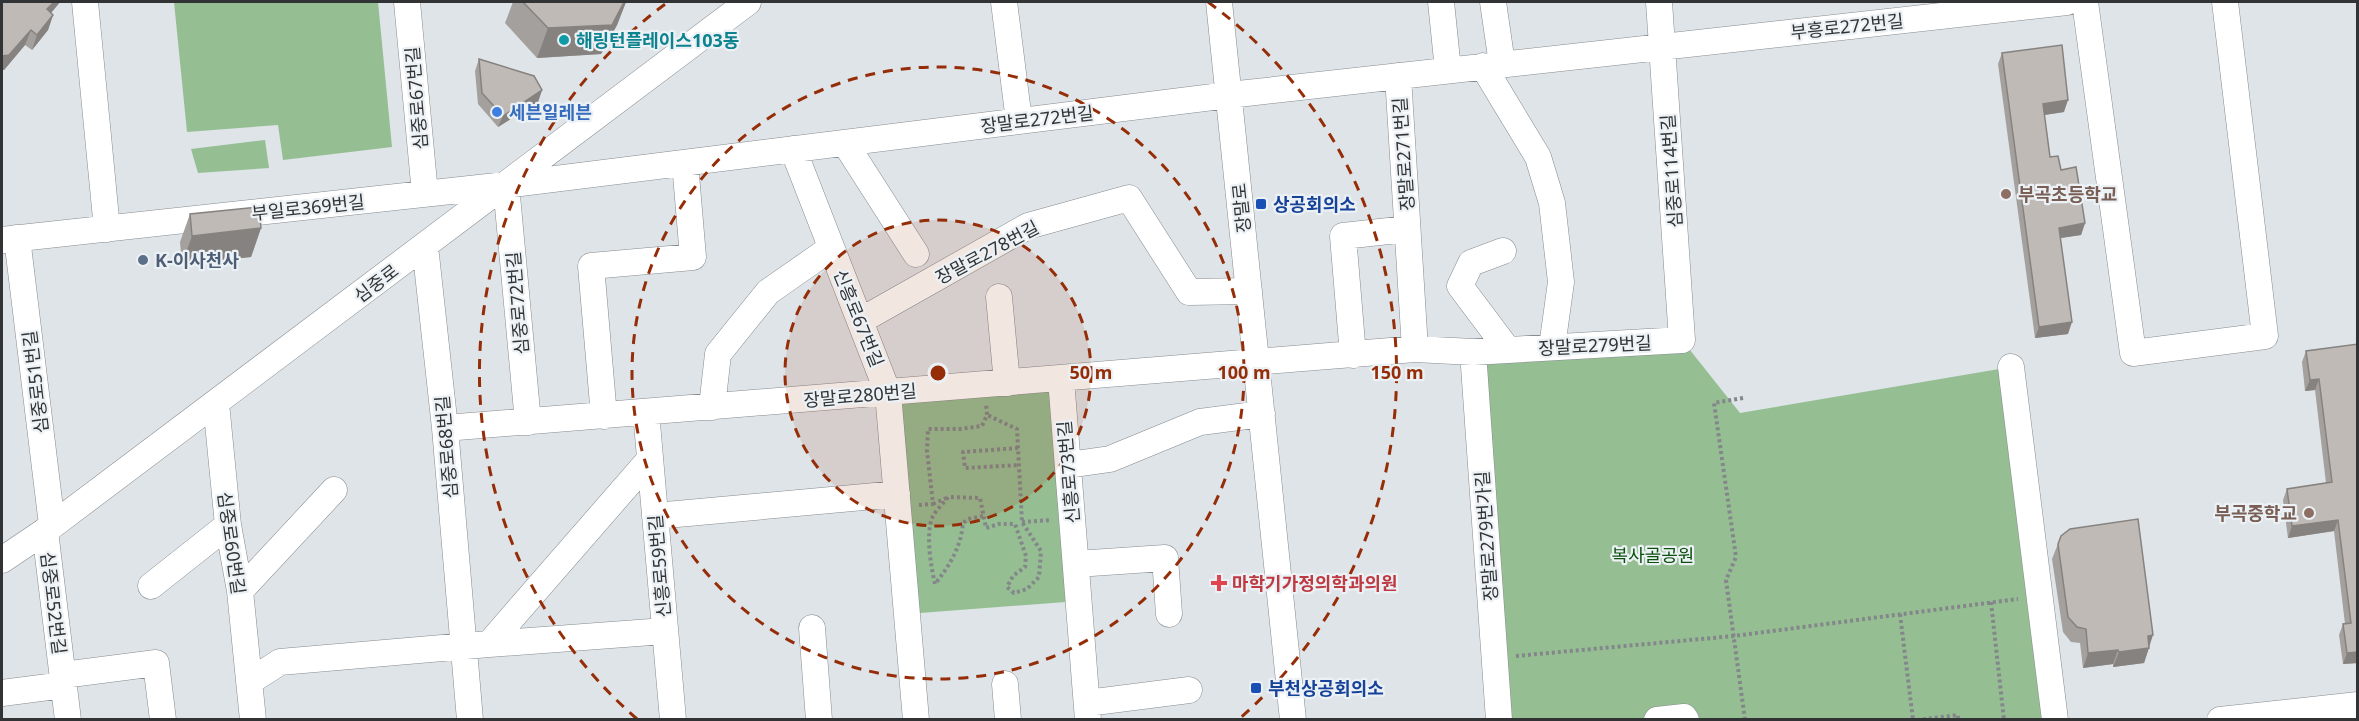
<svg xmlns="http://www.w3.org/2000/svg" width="2359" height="721" font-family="'Noto Sans','Noto Sans KR',sans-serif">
<rect width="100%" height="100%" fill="#dee4e8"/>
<path fill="#96be93" d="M174,2H378L392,147L283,160L278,125L187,132Z
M265,140L269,168L198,173L191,149Z
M1682,340L1740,413L2011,367L2055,719H1499L1473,352Z
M1061,379L1079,601L907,614L888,393Z"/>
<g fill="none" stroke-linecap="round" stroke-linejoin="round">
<g stroke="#868b8f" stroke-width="27">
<path id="minor" d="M85,2L107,229
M407,2L425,194
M1004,2L1019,121
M1219,2L1293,720
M1441,2L1448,70
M1493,2L1502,64
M2085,2L2133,353L2265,336L2225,2
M1483,66L1538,157L1552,203L1561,282L1552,347
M1398,76L1415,349
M845,143L916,254
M793,149L888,393L916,720
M506,185L528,422
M17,238L52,525
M2,240L506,185L1229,95L2067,2
M425,246L445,428L470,720
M1503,251L1471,263L1460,286L1508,350
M999,297L1007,383
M860,321L1028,226L1129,198L1189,292L1249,291
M1473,352L1499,720
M1353,355L1343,236L1407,229
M2011,367L2055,720
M1061,379L1088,720
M216,403L228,525L240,591L253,720
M712,407L718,354L768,292L831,248
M646,412L673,720
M604,416L591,266L693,257L685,163
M445,428L1415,349L1473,352L1682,340L1659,2
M1068,465L1110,459L1200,422L1262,414
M655,516L897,494
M45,531L68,720
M2,560L45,531L748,2
M1076,564L1165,558L1169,614
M151,586L228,525
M240,591L334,490
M812,628L819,720
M489,644L665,631
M63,675L156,663L163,720
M249,682L280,662L489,644L650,459
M1005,684L1008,720
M2,693L64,685
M1087,703L1189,690
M1657,720L1684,717L1686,720
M2220,720L2358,705"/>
</g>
<path stroke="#83878a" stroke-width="4" stroke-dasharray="3 3" stroke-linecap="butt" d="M1743,398L1714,403L1736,557L1726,580L1745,720
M1018,448L963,452L965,468L1019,465
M933,504L946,498
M919,505L933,504L927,451L928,429H960L982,426L987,415L986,404
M983,516L968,519L963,523C961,547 950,565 935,584C931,567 925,532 933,516C936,510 944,503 948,497L980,498L986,528L999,524H1015L1026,556L1025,567L1013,576L1007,587L1014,593L1027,589L1039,577L1041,551L1022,522L1017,429L987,415
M1022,522L1052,520
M1991,602L2004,720
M1900,614L1913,720
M1516,656L1734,636L2018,599
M1775,720H1789
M1917,720L1958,715V720"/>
<use href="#minor" stroke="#fff" stroke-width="26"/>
</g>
<path fill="#a4a09d" d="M2,2H60L51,13L53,15L48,30L32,50L25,45L4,70Z
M513,2H626L617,25L601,54L537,58L505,23Z
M2002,53L2064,112L2044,115L2050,157L2061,170L2085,223L2081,235L2060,238L2068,334L2035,338L1998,64Z
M479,59L542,90L538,102L498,127L478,104L475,71Z
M190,214L261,228L251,257L182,264L180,242Z
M2358,344V663L2343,664L2339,635L2343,624H2345L2334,531L2288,538L2283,500L2287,489L2326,483L2315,390L2305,391L2302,362L2306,351Z
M2061,536L2149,646V648L2144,663L2113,667V664L2083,668L2080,643L2071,642L2063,632L2052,559Z"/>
<path fill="#86827f" d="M54,2H60L42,24L47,9Z
M624,2H626L617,25L601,54L537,58L548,28Z
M53,15L48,30L32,50L37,35Z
M31,30L25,45L4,70H2V56Z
M542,90L538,102L498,127L503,116Z
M2068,100L2064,112L2038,116L2043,104Z
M2085,223L2081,235L2054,239L2059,228Z
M261,228L251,257L182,264L192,236Z
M2072,322L2068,334L2035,338L2039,327Z
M2319,379L2315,390L2305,391L2310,380Z
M2338,520L2334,531L2288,538L2292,526Z
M2153,635L2144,663L2113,667L2119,652L2148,636Z
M2118,650L2113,664L2083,668L2088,653Z
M2358,652V663L2343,664L2347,653Z"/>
<path fill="#bfbab6" stroke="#86827f" stroke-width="1.5" d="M2,2H54L47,9L53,15L37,35L31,30L9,55L2,56Z
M523,2H624L612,25L548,28Z
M2062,45L2068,100L2043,104L2050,157L2058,156L2061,170L2076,167L2085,223L2059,228L2072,322L2039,327L2002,53Z
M479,59L534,76L542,90L503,116L482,93Z
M259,207L261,228L192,236L190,214Z
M2358,344V652L2347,653L2343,624L2351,623L2338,520L2292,526L2287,489L2332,482L2319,379L2310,380L2306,351Z
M2138,519L2153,635L2148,636L2149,648L2119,652L2118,650L2088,653L2086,629L2077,627L2068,617L2058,544L2061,536L2070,529Z"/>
<circle cx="938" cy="373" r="153" fill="#952e08" fill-opacity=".12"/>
<g fill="none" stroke="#952e08" stroke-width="3" stroke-dasharray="10 8">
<circle cx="938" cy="373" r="153"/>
<circle cx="938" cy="373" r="306"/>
<path d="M637 719A459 459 0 0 1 668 2M1208 2A459 459 0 0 1 1239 719"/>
</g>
<circle fill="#0f9aa8" stroke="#ecf1f5" stroke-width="2" cx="564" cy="40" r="6"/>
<circle fill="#3f7fe0" stroke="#ecf1f5" stroke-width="2" cx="497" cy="112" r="6"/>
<g fill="#8d6e63" stroke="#ecf1f5" stroke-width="2">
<circle cx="2006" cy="194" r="6"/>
<circle cx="2309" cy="513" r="6"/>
</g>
<g fill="#1a4fb4" stroke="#ecf1f5" stroke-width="2">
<rect x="1255" y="198" width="12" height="12" rx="3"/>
<rect x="1250" y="682" width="12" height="12" rx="3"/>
</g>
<circle fill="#5c6f8a" stroke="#ecf1f5" stroke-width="2" cx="143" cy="260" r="6"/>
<path fill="#e0444e" stroke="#ecf1f5" stroke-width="2" d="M1216 574h6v6h6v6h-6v6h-6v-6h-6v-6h6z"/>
<g text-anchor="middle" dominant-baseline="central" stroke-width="4.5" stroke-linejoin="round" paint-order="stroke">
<g font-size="18" fill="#313335" stroke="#ecf1f5">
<text transform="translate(1847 26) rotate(-6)">부흥로272번길</text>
<text transform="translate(416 98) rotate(-95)">심중로67번길</text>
<text transform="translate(1037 119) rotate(-7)">장말로272번길</text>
<text transform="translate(1403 154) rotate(-94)">장말로271번길</text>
<text transform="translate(1671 171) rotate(-94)">심중로114번길</text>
<text transform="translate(308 207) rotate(-6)">부일로369번길</text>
<text transform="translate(1241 208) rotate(-96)">장말로</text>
<text transform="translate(987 252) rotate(-28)">장말로278번길</text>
<text transform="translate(376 283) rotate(-37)">심중로</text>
<text transform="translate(517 303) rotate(-95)">심중로72번길</text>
<text transform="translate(859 318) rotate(68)">신흥로67번길</text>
<text transform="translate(1595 345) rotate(-3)">장말로279번길</text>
<text transform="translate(35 382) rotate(-97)">심중로51번길</text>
<text transform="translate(860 395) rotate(-5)">장말로280번길</text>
<text transform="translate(446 447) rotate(-95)">심중로68번길</text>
<text transform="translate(1068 472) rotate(-95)">신흥로73번길</text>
<text transform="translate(1486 536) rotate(-94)">장말로279번가길</text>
<text transform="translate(232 543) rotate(82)">심중로60번길</text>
<text transform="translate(659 566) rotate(-95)">신흥로59번길</text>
<text transform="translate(54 603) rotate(83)">심중로52번길</text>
</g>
<g font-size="18" font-weight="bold" fill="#0d838f" stroke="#ecf1f5" text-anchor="start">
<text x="576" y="40">해링턴플레이스103동</text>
</g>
<g font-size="18" font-weight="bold" fill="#366cbe" stroke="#ecf1f5" text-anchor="start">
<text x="509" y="112">세븐일레븐</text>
</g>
<g font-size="18" font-weight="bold" fill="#785e54" stroke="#ecf1f5" text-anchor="start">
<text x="2018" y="194">부곡초등학교</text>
<text x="2297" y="513" text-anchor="end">부곡중학교</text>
</g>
<g font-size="18" font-weight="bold" fill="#164399" stroke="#ecf1f5" text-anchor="start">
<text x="1273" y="204">상공회의소</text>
<text x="1268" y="688">부천상공회의소</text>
</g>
<g font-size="18" font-weight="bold" fill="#4e5e75" stroke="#ecf1f5" text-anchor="start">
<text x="155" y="260">K-이사천사</text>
</g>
<g font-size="18" fill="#0b500b" stroke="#ecf1f5">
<text x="1653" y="555">복사골공원</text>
</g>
<g font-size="18" font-weight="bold" fill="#be3a42" stroke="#ecf1f5" text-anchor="start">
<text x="1232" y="583">마학기가정의학과의원</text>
</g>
</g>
<circle cx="938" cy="373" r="9" fill="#952e08" stroke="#ecf1f5" stroke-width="3"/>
<g font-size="18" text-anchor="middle" font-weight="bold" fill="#952e08" stroke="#ecf1f5" stroke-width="4.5" stroke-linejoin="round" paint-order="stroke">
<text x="1091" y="379">50 m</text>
<text x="1244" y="379">100 m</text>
<text x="1397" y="379">150 m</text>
</g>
<rect width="2359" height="721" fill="none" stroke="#313335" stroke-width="6"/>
</svg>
